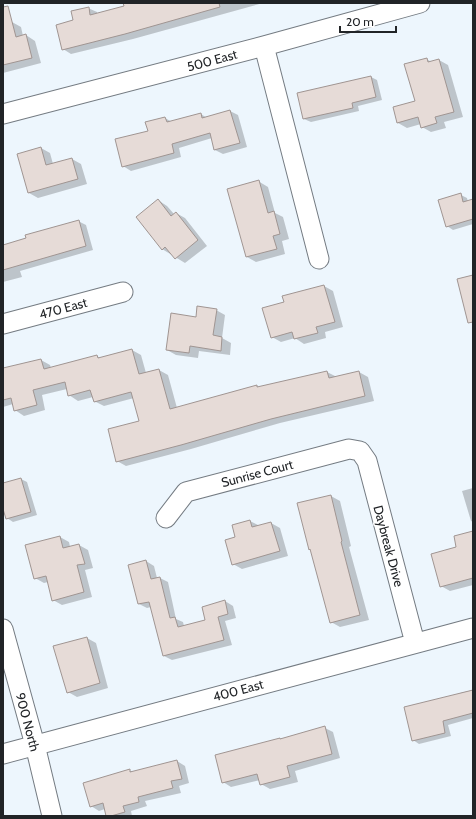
<svg xmlns="http://www.w3.org/2000/svg" width="476" height="819" font-family="Cabin,sans-serif">
<rect width="100%" height="100%" fill="#edf6fd"/>
<path fill="#0003" d="M124,3H263L133,39L71,54L63,49L74,21L88,8L97,12V14L125,7Z
M12,22L21,27L23,36L26,35L35,41L41,63L3,73V24Z
M426,59L432,62L439,60L448,65L463,117L444,122L446,128L431,132L422,127L421,124L407,128L398,123L416,102Z
M371,77L377,80L382,100L358,106L359,111L311,122L304,119Z
M230,111L238,115L247,147L223,154L215,150L212,138L179,148L181,157L131,171L123,166L149,131L165,118L172,122L201,114L207,118Z
M41,148L50,153L53,164L72,159L81,164L87,184L38,198L29,193Z
M258,181L268,187L275,213L283,217L289,239L282,241L285,254L256,262L247,257L228,190Z
M461,195L467,198L468,202L473,200V224L453,230L447,226Z
M158,200L167,206L174,214L176,213L185,218L207,246L185,263L162,249Z
M78,221L86,225L93,250L20,271L22,277L3,282V246Z
M324,286L333,291L343,327L325,332L326,338L304,344L295,338L281,342L272,337L286,303Z
M216,310L225,315L222,338L231,343L230,355L199,351L198,358L176,355L167,350L196,318Z
M132,350L141,355L146,373L159,370L168,375L177,408L257,386L259,388L327,372L337,377L359,372L368,377L374,401L280,423L191,449L126,466L117,461L140,422L134,398L104,406L94,401L93,397L78,401L69,395L67,389L42,395L45,410L24,416L15,410L13,404L3,407V376L5,369L41,360L50,365L51,368L97,356L100,358Z
M21,479L27,482L37,515L13,522L7,518L3,505V484Z
M473,488V522L471,521L462,491Z
M331,496L340,501L351,546L349,547L369,620L340,627L331,622L311,550L310,549Z
M250,521L260,526L271,523L280,528L288,556L242,569L233,564L236,538Z
M473,532V585L450,591L441,586L458,548Z
M60,537L69,542L70,547L79,545L88,550L93,568L85,570L92,597L62,605L53,600L48,582L44,583L35,578Z
M146,561L154,566L157,578H160L168,582L176,619L183,622L184,626L207,620L225,601L233,606L236,618L225,621L232,645L172,660L164,656L151,607L147,608L139,604Z
M87,638L96,643L108,688L77,697L68,692Z
M473,690V718L448,725L451,736L419,744L413,740L460,693Z
M325,728L333,732L340,758L295,771L298,782L270,789L261,784L260,780L231,787L223,782L279,739L282,740Z
M177,761L185,766L189,783L179,786L181,793L145,801L147,806L131,811L132,816H107L105,809L99,811L91,806L129,770L133,772Z"/>
<path fill="#e6dbd7" stroke="#a09592" d="M123,3H219L220,7L125,34L62,50L56,25L73,20L71,11L89,7L90,15L124,6Z
M8,6L16,37L26,34L32,58L3,65V7Z
M427,58L428,62L439,59L454,112L435,117L437,123L421,128L418,117L397,123L393,107L415,101L404,64Z
M371,76L376,97L352,103L353,108L303,119L297,93Z
M230,110L240,143L214,150L210,133L172,144L174,153L122,167L115,139L148,131L145,122L165,117L167,122L201,113L202,118Z
M41,147L46,165L72,158L78,179L28,193L17,154Z
M259,180L268,213L274,211L280,234L273,236L277,249L246,257L227,189Z
M461,193L463,202L473,199V219L446,227L438,200Z
M158,199L171,216L176,212L198,240L175,259L165,247L162,250L136,217Z
M79,220L86,246L3,270V245L26,238L25,235Z
M473,275V322L468,323L457,279Z
M324,285L335,322L316,327L318,333L294,339L292,332L271,338L262,308L284,302L282,296Z
M197,306L217,309L213,335L222,337L221,351L190,346L189,353L166,350L171,313L196,317Z
M132,349L139,374L159,369L170,409L257,385V387L327,371L329,378L359,371L365,396L271,419L181,445L116,462L108,429L139,421L131,392L94,402L90,390L68,396L65,382L33,390L37,405L14,411L11,398L3,400V368L41,359L44,369L97,355L98,358Z
M21,478L31,512L6,519L3,509V483Z
M331,495L342,541L341,542L360,615L330,623L310,549L309,550L297,503Z
M250,520L252,527L271,522L280,551L232,565L225,540L235,537L232,525Z
M473,531V578L440,587L431,554L456,547L454,536Z
M60,536L63,548L79,544L85,564L77,565L84,592L52,601L46,576L34,579L25,545Z
M146,560L151,579L160,577L170,618L175,617L178,627L205,620L202,607L225,600L228,614L218,617L224,640L163,656L149,602L138,604L128,565Z
M87,637L100,683L67,693L53,646Z
M473,690V713L443,721L445,733L412,741L404,707Z
M325,726L332,754L287,766L290,777L260,785L257,774L222,783L215,755L280,738V739Z
M177,760L182,779L171,781L173,788L138,797L139,802L123,806L125,812L111,816H106L103,803L90,807L83,783L130,769V772Z"/>
<g fill="none" stroke-linecap="round" stroke-linejoin="round">
<g stroke="#747b82" stroke-width="21">
<path id="minor" d="M264,46L319,259
M3,114L264,46L420,3
M3,324L123,292
M166,518L186,492L349,449L360,451L367,461L415,643
M3,629L35,745L52,816
M3,754L473,628"/>
</g>
<use href="#minor" stroke="#fff" stroke-width="19"/>
</g>
<g text-anchor="middle" dominant-baseline="central" stroke-width="3" stroke-linejoin="round" paint-order="stroke">
<g font-size="13" fill="#212427" stroke="#fff">
<text transform="translate(212 60) rotate(-15)">500 East</text>
<text transform="translate(63 308) rotate(-15)">470 East</text>
<text transform="translate(257 473) rotate(-15)">Sunrise Court</text>
<text transform="translate(389 546) rotate(75)">Daybreak Drive</text>
<text transform="translate(238 690) rotate(-15)">400 East</text>
<text transform="translate(28 722) rotate(75)">900 North</text>
</g>
</g>
<rect width="476" height="819" fill="none" stroke="#212427" stroke-width="8"/>
<path d="M340 26v6h56v-6" fill="none" stroke="#212427" stroke-width="2"/>
<text x="346" y="26" font-size="12" fill="#212427" stroke="#ffffff" stroke-width="3" paint-order="stroke">20 m</text>
</svg>
